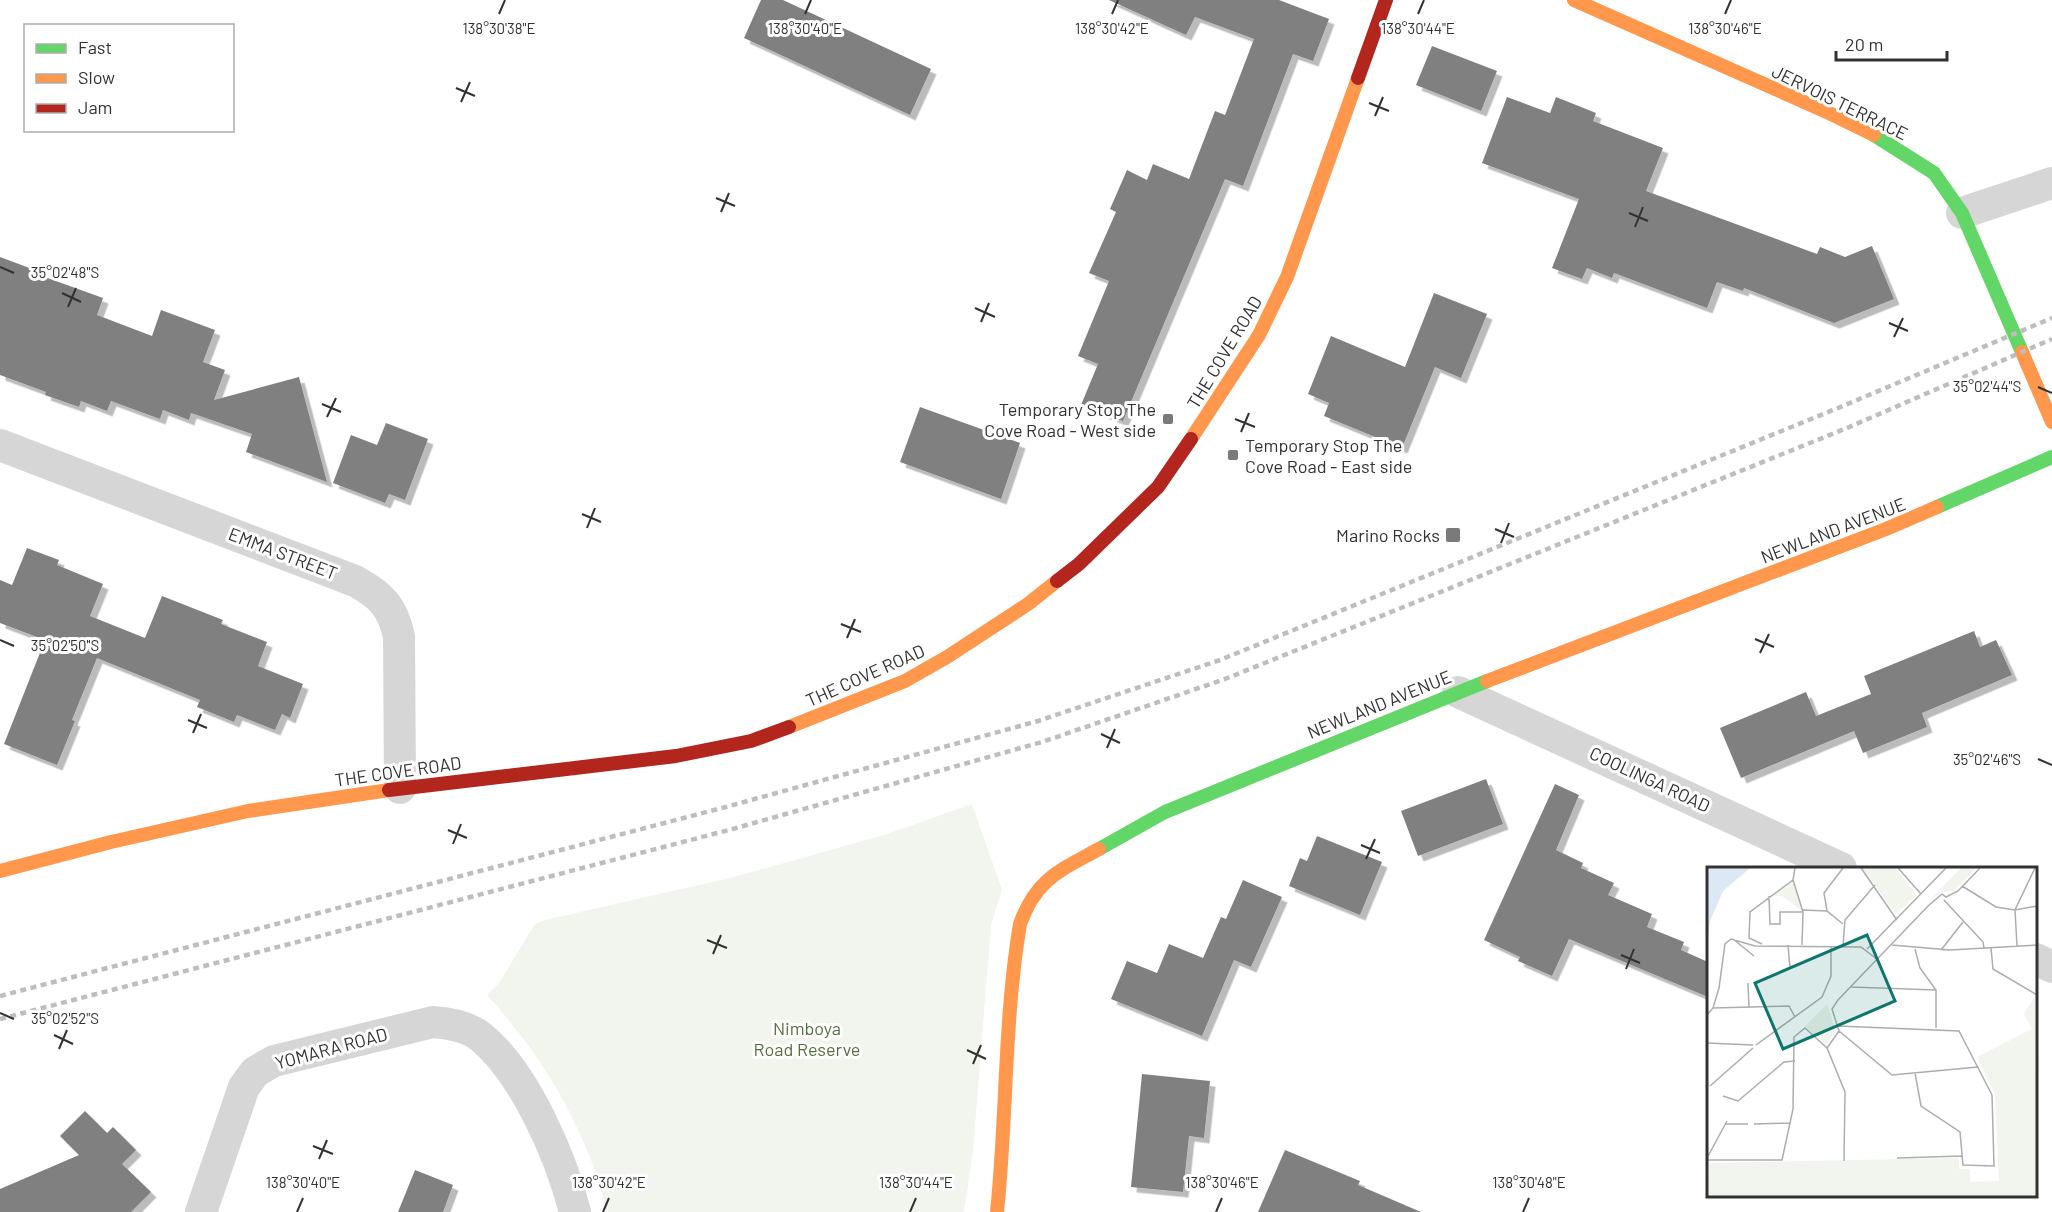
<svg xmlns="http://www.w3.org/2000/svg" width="2052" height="1212" font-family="Barlow,sans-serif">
<defs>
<filter id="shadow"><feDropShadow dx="5.5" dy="5.5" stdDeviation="0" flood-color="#0004"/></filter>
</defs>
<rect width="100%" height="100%" fill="#fff"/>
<path fill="#f1f5ed" d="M972,804L1002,890L991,925L973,1151L964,1212H607C588,1131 543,1056 487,995L499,983L535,924L545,920L734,877L887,834Z"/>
<path fill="#808080" filter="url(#shadow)" d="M761,0H783L931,69L910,115L744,38Z
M1109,0H1279L1329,19L1313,61L1293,54L1243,186L1225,179L1123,421L1081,405L1098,364L1078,356L1109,281L1089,273L1116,212L1110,209L1127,170L1147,180L1153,164L1189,179L1215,111L1225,115L1254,39L1195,17L1186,35Z
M1432,46L1497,71L1481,111L1416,85Z
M1507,97L1550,113L1556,97L1596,113L1593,121L1663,148L1646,191L1817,254L1820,247L1845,257L1872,246L1894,299L1834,323L1744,288L1743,291L1717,282L1707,308L1614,273L1612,278L1587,268L1582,279L1552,268L1579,199L1482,163Z
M0,257L43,273L42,276L103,298L97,315L152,336L161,310L215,330L203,362L225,370L214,400L299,377L327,482L246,452L252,434L191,413L189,420L163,410L160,419L111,401L107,411L81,401L79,407L45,395L46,392L0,375Z
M1434,293L1487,314L1461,378L1435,367L1402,448L1324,416L1329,403L1308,394L1331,336L1405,367Z
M920,407L1020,443L1001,499L900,462Z
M386,423L428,439L405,500L389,494L385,503L333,483L351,435L377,445Z
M27,548L59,560L57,565L103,584L90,616L145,638L162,596L223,620L221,624L267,642L258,666L303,684L290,718L282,714L275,730L237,715L234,722L197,707L200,700L97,658L72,720L75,721L57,765L4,744L45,640L0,623V580L12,585Z
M1974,631L1980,647L1996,640L2012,675L1922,713L1927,727L1863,753L1854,731L1741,778L1720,728L1806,692L1816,716L1871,694L1864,676Z
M1486,779L1503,824L1418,856L1401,811Z
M1555,784L1579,795L1556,850L1583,863L1581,868L1614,883L1608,895L1652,914L1647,927L1684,942L1681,950L1708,962V997L1569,939L1552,976L1518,961L1520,957L1484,940Z
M1317,836L1382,862L1360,915L1289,886L1300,858L1307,861Z
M1243,880L1282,897L1251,967L1234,960L1202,1036L1111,999L1127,961L1157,973L1169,944L1203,958L1221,917L1226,919Z
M1142,1074L1210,1081L1204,1138L1189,1136L1183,1192L1131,1187Z
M85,1111L107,1133L113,1127L136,1150L122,1164L151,1192L131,1212H0V1189L79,1155L60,1136Z
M1285,1150L1360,1181L1358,1185L1421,1212H1258Z
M415,1170L453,1185L443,1212H398Z"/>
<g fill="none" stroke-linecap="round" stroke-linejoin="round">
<path stroke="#d6d6d6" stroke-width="32" d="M1962,213L2052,183
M0,445L355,581C381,595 393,607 399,637L400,788
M1458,692L1841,868
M2036,959L2052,967
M201,1212L244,1087L255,1072L274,1061L433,1022C448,1023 469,1027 481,1037C525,1073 561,1157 575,1212"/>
<path stroke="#63d668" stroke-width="14" d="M1874,135L1934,173L1962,213L2022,352
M1937,507L2052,457
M1099,849L1165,812L1487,681"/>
<path stroke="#ff974d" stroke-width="14" d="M1574,0L1827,112L1874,135
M2022,352L2052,422
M1191,439L1259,335L1287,277L1358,78
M1487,681L1886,529L1937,507
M789,727L905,681L947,657L1028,604L1057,581
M0,871L111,842L248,811L389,790
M997,1212C1007,1116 1004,1019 1020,924C1036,879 1059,871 1099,849"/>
<path stroke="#b3261e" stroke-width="14" d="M1358,78L1386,0
M1057,581L1079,564L1158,487L1191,439
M389,790L676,756L751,741L789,727"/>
<path stroke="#bebebe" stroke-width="4.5" stroke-dasharray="6 4.5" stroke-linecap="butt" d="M0,996L722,808L1038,721L1220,660L1838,408L2052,318
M0,1019L729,830L1042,742L1225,679L1847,428L2052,339"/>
</g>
<path fill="none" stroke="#323232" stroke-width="2" d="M499,14L505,0M805,14L811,0M1112,14L1118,0M1418,14L1424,0M1725,14L1731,0M456,88L475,96M461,102L470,82M1369,103L1389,111M1375,116L1383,97M716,198L735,206M721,212L729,193M1629,213L1648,221M1635,227L1643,207M0,267L14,273M62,293L81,302M68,307L76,288M975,308L995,317M981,322L989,303M1889,323L1908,331M1894,337L1903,318M2038,387L2052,393M322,404L341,412M327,417L336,398M1235,419L1255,427M1241,432L1249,413M582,514L601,522M587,528L595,508M1495,529L1514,537M1501,543L1509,523M841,624L861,632M847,638L855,619M1755,639L1774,647M0,640L14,646M1760,653L1769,634M188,720L207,728M193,733L201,714M1101,734L1120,743M1107,748L1115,729M2038,759L2052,765M448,830L467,838M453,844L461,824M1361,845L1380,853M1366,859L1375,839M707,940L727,948M713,954L721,935M1621,955L1640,963M1626,969L1634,949M0,1013L14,1019M54,1035L73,1044M59,1049L67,1030M967,1050L986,1059M973,1064L981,1045M313,1146L333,1154M319,1159L327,1140M297,1212L303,1198M603,1212L609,1198M910,1212L916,1198M1216,1212L1222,1198M1523,1212L1529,1198"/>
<g fill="#7a7a7a" stroke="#fff" stroke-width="2">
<rect x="1162" y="413" width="12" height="12" rx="3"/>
<rect x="1227" y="449" width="12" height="12" rx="3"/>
<rect x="1445" y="527" width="16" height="16" rx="3"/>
</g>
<g text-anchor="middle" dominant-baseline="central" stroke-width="6" stroke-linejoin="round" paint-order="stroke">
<g font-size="18" fill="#323232" stroke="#fff">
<text transform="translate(1840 102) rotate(26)">JERVOIS TERRACE</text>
<text transform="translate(1224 352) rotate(-59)">THE COVE ROAD</text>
<text transform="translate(1833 530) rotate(-21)">NEWLAND AVENUE</text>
<text transform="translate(283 553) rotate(21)">EMMA STREET</text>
<text transform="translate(865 675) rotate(-24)">THE COVE ROAD</text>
<text transform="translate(1379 704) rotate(-22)">NEWLAND AVENUE</text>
<text transform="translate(398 771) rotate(-8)">THE COVE ROAD</text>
<text transform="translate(1650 779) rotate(25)">COOLINGA ROAD</text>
<text transform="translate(331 1048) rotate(-15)">YOMARA ROAD</text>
</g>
<g font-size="18" fill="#323232" stroke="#fff" text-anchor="end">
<text x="1156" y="409">Temporary Stop The<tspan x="1156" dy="21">Cove Road - West side</tspan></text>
<text x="1245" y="445" text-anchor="start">Temporary Stop The<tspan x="1245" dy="21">Cove Road - East side</tspan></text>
<text x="1440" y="535">Marino Rocks</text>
</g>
<g font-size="18" fill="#53713d" stroke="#fff">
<text x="807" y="1028">Nimboya<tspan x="807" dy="21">Road Reserve</tspan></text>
</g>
</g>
<g transform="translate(1707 867)">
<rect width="330" height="330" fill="#fff"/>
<path d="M155,1H188L210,28L189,47ZM254,1H270L246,24L234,25L222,34ZM85,16L87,17L95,44L75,29H64ZM328,129L330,329H0L2,296L252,291V302H263V315L292,314L288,227L270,190L325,162L317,147ZM120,137L129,164L119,178L98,159Z" fill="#f1f5ed"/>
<path d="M0,1H43L16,24L3,54L0,77Z" fill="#dce9f4"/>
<path fill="none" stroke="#adadad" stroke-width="1.5" d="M154,1L190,53M191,1L214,27M86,13L96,45M255,19L289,40L308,43L330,39M62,29L63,57H73V45H96L95,78M237,33L276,75L277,81M96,43L120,44M136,57L120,44L117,26L136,1M26,72L47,89M55,77L42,71L43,45L86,13L88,1M81,78L83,101M185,78L243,83L330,78M136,79L138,53L168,18M310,79L308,43L328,1M284,81L286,102L330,128M160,82L239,1M208,82L213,101L229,123V161M234,83L256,55M41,116L42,141M144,120L229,123M6,141L82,139L88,150M0,148L6,141L12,121L18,77L24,72L48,79L154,80L171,93M131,159L252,164L285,228L287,299L256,298L253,265L214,239L208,206M132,164L185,208L271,200M0,176L46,178M49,178L115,130L124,109V79M120,181L132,164L125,142L131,133L221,39L235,27L239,30L251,24L273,1M3,219L46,181M16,229L31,234L77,195L88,194M19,257H41M47,257L83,256M0,291L20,254M190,291L255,289M0,293H75L86,242L87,170L98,161L120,181L138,225L137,294"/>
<path fill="#0f766e" fill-opacity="0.15" stroke="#0f766e" stroke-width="3" d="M160,68L188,134L76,182L48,116Z"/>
<rect width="330" height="330" fill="none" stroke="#323232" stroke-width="3"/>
</g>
<g font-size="15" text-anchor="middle" fill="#323232" stroke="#fff" stroke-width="6" stroke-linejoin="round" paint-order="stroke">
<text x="499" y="34">138°30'38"E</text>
<text x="805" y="34">138°30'40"E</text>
<text x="1112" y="34">138°30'42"E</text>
<text x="1418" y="34">138°30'44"E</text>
<text x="1725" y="34">138°30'46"E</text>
<text x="65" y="278">35°02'48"S</text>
<text x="1987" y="392">35°02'44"S</text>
<text x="65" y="651">35°02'50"S</text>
<text x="1987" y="765">35°02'46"S</text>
<text x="65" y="1024">35°02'52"S</text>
<text x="303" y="1188">138°30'40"E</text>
<text x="609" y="1188">138°30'42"E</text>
<text x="916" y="1188">138°30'44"E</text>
<text x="1222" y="1188">138°30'46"E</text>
<text x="1529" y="1188">138°30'48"E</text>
</g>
<rect x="24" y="24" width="210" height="108" fill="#ffffff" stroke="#adadad" stroke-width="1.5"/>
<rect x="36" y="44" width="30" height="9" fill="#63d668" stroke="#adadad" stroke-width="1.5"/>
<text x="78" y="54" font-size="18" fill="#323232">Fast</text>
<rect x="36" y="74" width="30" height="9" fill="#ff974d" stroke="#adadad" stroke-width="1.5"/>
<text x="78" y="84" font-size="18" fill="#323232">Slow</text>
<rect x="36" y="104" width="30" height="9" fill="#b3261e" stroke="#adadad" stroke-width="1.5"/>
<text x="78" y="114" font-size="18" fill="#323232">Jam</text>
<path d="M1836 51v9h111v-9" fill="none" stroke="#323232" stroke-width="3"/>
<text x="1845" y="51" font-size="18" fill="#323232" stroke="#ffffff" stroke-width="4.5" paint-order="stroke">20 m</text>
</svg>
